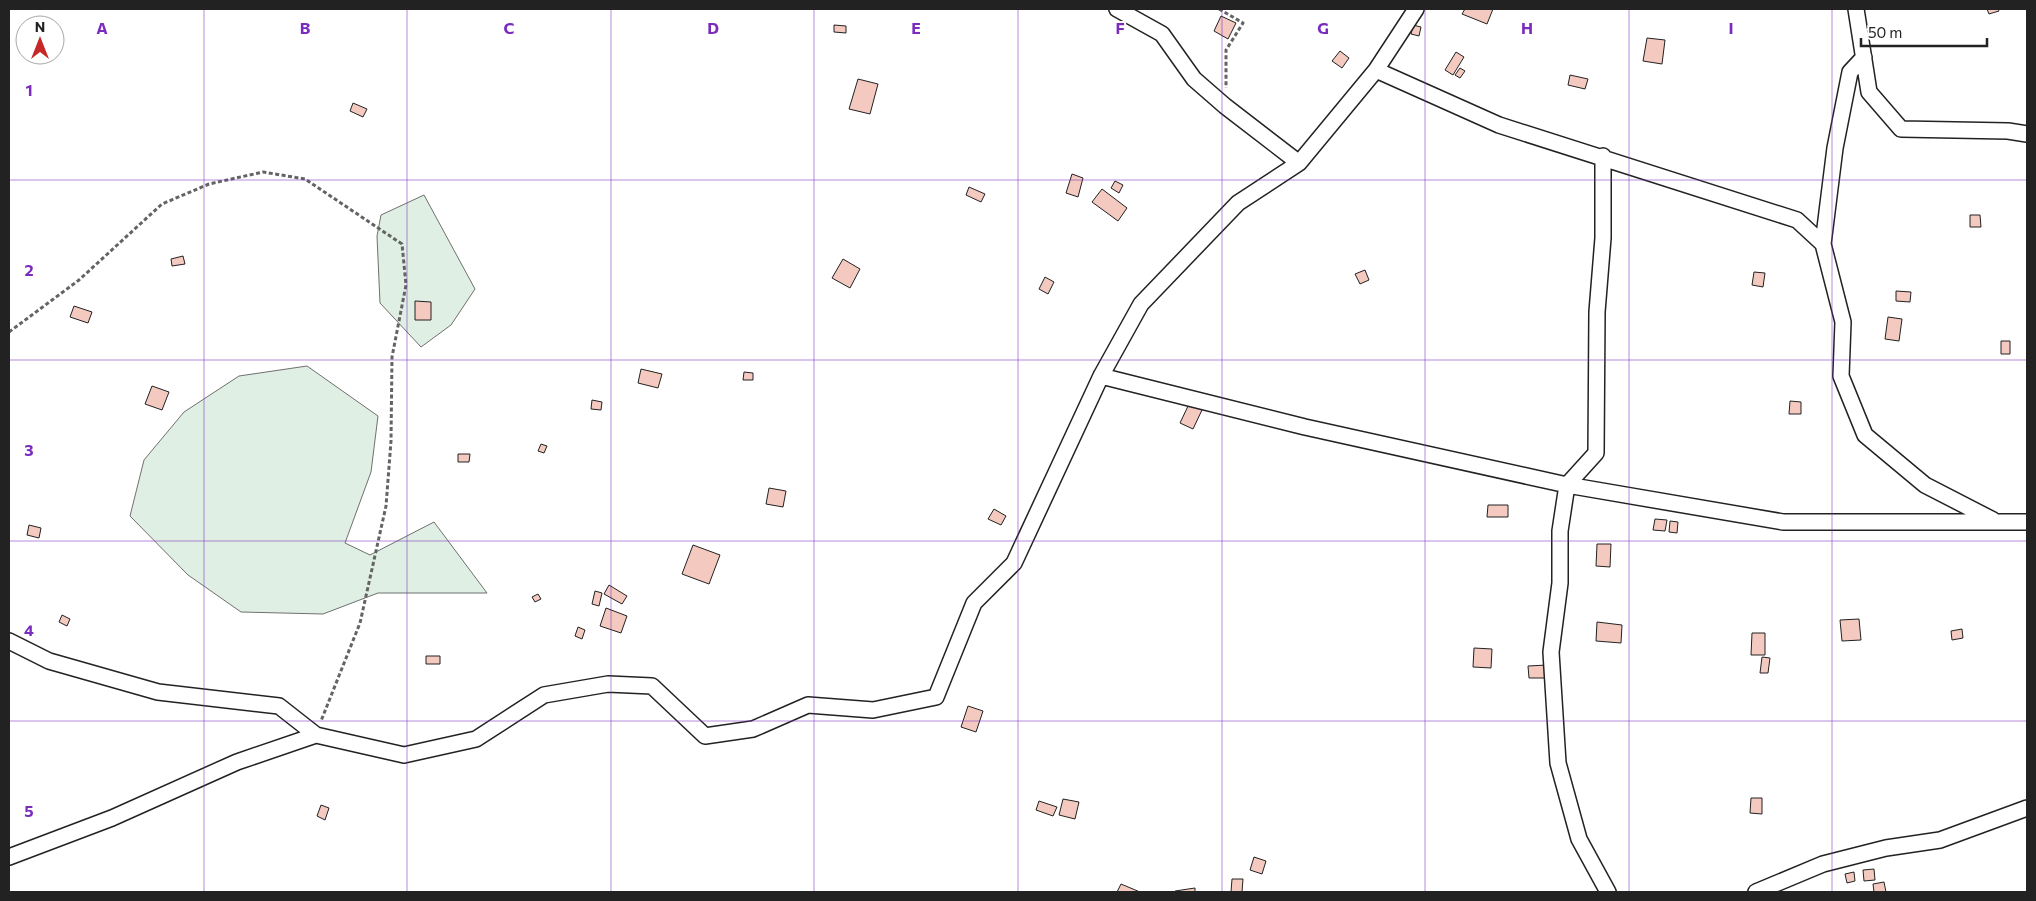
<svg xmlns="http://www.w3.org/2000/svg" width="2036" height="901" font-family="Commissioner,sans-serif">
<rect width="100%" height="100%" fill="#fff"/>
<path fill="#e0efe3" stroke="#6f6f6f" d="M424,195L475,289L451,325L421,347L380,303L377,236L381,215Z
M307,366L378,416L371,472L345,543L370,555L434,522L487,593H378L323,614L241,612L188,575L130,516L144,460L184,412L239,376Z"/>
<path fill="#f3c9c0" stroke="#222" d="M1465,9H1493L1487,24L1462,14Z
M1987,9H1998L1999,11L1989,14Z
M1221,16L1236,23L1228,39L1214,31Z
M834,25L846,26V33L834,32Z
M1413,25L1421,27L1419,36L1411,34Z
M1647,38L1665,40L1662,64L1643,61Z
M1340,51L1349,58L1342,68L1332,61Z
M1456,52L1464,57L1453,75L1445,70Z
M1460,68L1465,71L1460,78L1455,75Z
M1570,75L1588,79L1585,89L1568,85Z
M858,79L878,84L870,114L849,109Z
M353,103L367,109L363,117L350,111Z
M1072,174L1083,178L1078,197L1066,193Z
M1115,181L1123,185L1119,193L1111,188Z
M969,187L985,194L981,202L966,195Z
M1102,189L1127,208L1118,221L1092,202Z
M1970,215H1980L1981,227H1970Z
M183,256L185,264L172,266L171,259Z
M843,259L860,269L850,288L832,278Z
M1365,270L1369,280L1360,284L1355,274Z
M1754,272L1765,273L1763,287L1752,285Z
M1045,277L1054,282L1048,294L1039,289Z
M1896,291L1911,292L1910,302L1896,301Z
M415,301L431,302V320H415Z
M74,306L92,312L88,323L70,317Z
M1888,317L1902,319L1899,341L1885,339Z
M2001,341H2010V354H2001Z
M641,369L662,374L658,388L638,383Z
M744,372L753,373V380H743Z
M152,386L169,392L162,410L145,404Z
M592,400L602,402L601,410L591,409Z
M1790,401L1801,402V414H1789Z
M1189,404L1202,410L1193,429L1180,423Z
M541,444L547,446L544,453L538,451Z
M458,454H470L469,462H458Z
M769,488L786,491L783,507L766,504Z
M1488,505H1508V517H1487Z
M994,509L1006,516L1001,525L988,519Z
M1655,519L1667,520L1665,531L1653,530Z
M1670,521L1678,522L1677,533L1669,532Z
M29,525L41,528L39,538L27,535Z
M1597,544H1611L1610,567L1596,566Z
M693,545L720,555L709,584L682,574Z
M609,585L627,596L622,604L604,594Z
M595,591L602,593L599,606L592,604Z
M538,594L541,599L535,602L532,597Z
M606,608L627,616L621,633L600,626Z
M62,615L70,619L67,626L59,622Z
M1859,619L1861,640L1842,641L1840,620Z
M1597,622L1622,625L1621,643L1596,641Z
M578,627L585,630L582,639L575,636Z
M1962,629L1963,638L1952,640L1951,631Z
M1752,633H1765V655H1751Z
M1474,648L1492,649L1491,668L1473,667Z
M426,656H440V664H426Z
M1762,657L1770,658L1768,673H1760Z
M1547,665V678H1529L1528,666Z
M968,706L983,711L976,732L961,727Z
M1751,798H1762V814L1750,813Z
M1063,799L1079,802L1075,819L1059,815Z
M1039,801L1057,807L1053,816L1036,810Z
M321,805L329,808L325,820L317,816Z
M1254,857L1266,861L1262,874L1250,870Z
M1874,869L1875,880L1864,881L1863,870Z
M1854,872L1855,881L1847,883L1845,874Z
M1232,879H1243L1242,892H1231Z
M1884,882L1886,892H1874L1873,884Z
M1121,884L1140,892H1117Z
M1195,888V892H1175V891Z"/>
<g fill="none" stroke-linecap="round" stroke-linejoin="round">
<g stroke="#222" stroke-width="18">
<path id="street" d="M1117,9L1162,34L1194,79L1225,106L1299,163
M1856,9L1869,92L1901,129L2008,131L2027,134
M1376,70L1499,125L1797,220L1823,244L1843,322L1841,376L1865,435L1925,485L1993,520
M1603,156V238L1597,312L1596,453L1567,485L1560,531V583L1551,652L1558,763L1579,839L1608,892
M1823,244L1835,148L1850,72L1864,57
M1101,376L1305,427L1567,485L1783,522H2027
M9,641L49,661L158,692L279,706L316,735
M9,857L112,818L237,762L316,735L404,755L476,739L544,695L608,684L652,686L705,736L753,729L808,705L873,710L936,697L974,603L1014,563L1101,376L1141,304L1238,203L1299,163L1376,70L1416,9
M1756,892L1823,864L1886,848L1940,840L2027,808"/>
</g>
<path stroke="#646464" stroke-width="3" stroke-dasharray="4 2.5" stroke-linecap="butt" d="M1219,9L1243,23L1226,50V88
M9,332L79,280L162,204L209,184L263,172L305,179L402,244L406,285L392,357L391,441L386,506L360,623L321,721"/>
<use href="#street" stroke="#fff" stroke-width="15"/>
</g>
<path fill="none" stroke="#7b2cbf" stroke-width="1" stroke-opacity="0.55" d="M204,9V892M407,9V892M611,9V892M814,9V892M1018,9V892M1222,9V892M1425,9V892M1629,9V892M1832,9V892M9,180H2027M9,360H2027M9,541H2027M9,721H2027"/>
<g font-size="16" text-anchor="middle" font-weight="bold" fill="#7b2cbf" stroke="#fff" stroke-width="4" stroke-linejoin="round" paint-order="stroke">
<text x="102" y="34">A</text>
<text x="305" y="34">B</text>
<text x="509" y="34">C</text>
<text x="713" y="34">D</text>
<text x="916" y="34">E</text>
<text x="1120" y="34">F</text>
<text x="1323" y="34">G</text>
<text x="1527" y="34">H</text>
<text x="1731" y="34">I</text>
<text x="29" y="96">1</text>
<text x="29" y="276">2</text>
<text x="29" y="456">3</text>
<text x="29" y="636">4</text>
<text x="29" y="817">5</text>
</g>
<rect width="2036" height="901" fill="none" stroke="#222222" stroke-width="20"/>
<g transform="translate(40 40)"><circle r="24" fill="#ffffff" stroke="#a7a7a7"/>
<path d="M0-4L9 19L0 12L-9 19Z" fill="#c62828"/>
<text y="-8" font-size="14" font-weight="bold" text-anchor="middle" fill="#222222">N</text>
</g>
<path d="M1861 38v8h126v-8" fill="none" stroke="#222222" stroke-width="2.5"/>
<text x="1868" y="38" font-size="15" fill="#222222" stroke="#ffffff" stroke-width="4" paint-order="stroke">50 m</text>
</svg>
